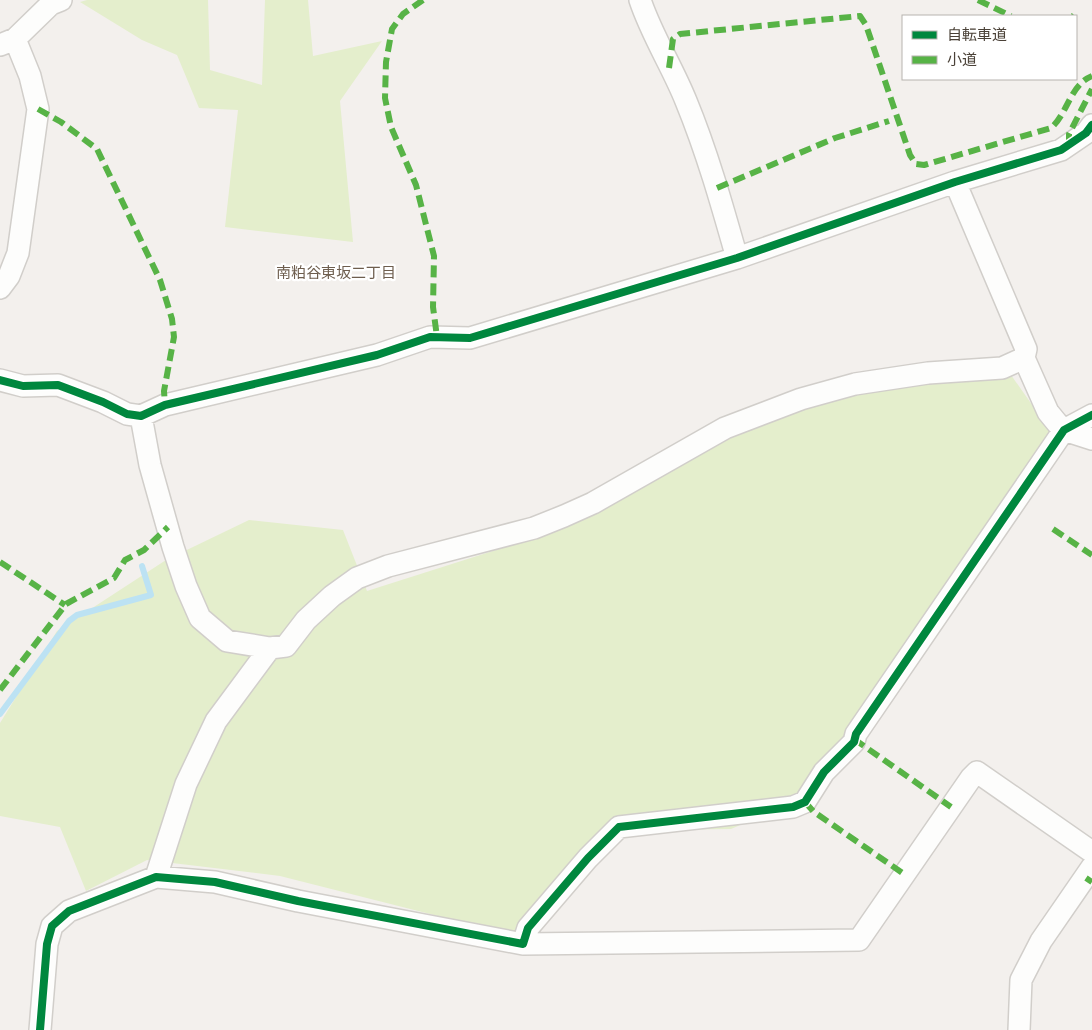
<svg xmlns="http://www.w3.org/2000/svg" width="1092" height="1030" font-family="'Source Sans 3','Noto Sans JP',sans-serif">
<rect width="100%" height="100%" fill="#f3f0ed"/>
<path fill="#e4eecc" d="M87,0H208L210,70L262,85L265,0H308L313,56L382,41L340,101L353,242L225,227L238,110L199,108L177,55L142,40L80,2Z
M1011,375L1054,436L803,798L731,829L656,830L598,834L517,936L280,876L147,860L86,891L60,827L0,816V723L57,631L166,560L249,520L343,530L367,591L562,529L772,416L881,386Z"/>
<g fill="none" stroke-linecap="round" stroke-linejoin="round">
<path stroke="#bce2f3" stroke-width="6" d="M0,714L69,621L77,615L151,595L142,566"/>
<g stroke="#d1ceca" stroke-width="24">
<path id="minor" d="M640,0C652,36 672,66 686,101C707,152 722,205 737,258
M0,45L15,39L51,4L61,0
M955,182L1026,349L1024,358L1048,412L1057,423L1064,430L1092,439
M0,288L9,276L18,253L38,109L30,76L15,39
M0,380L23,386L58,385L103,402L127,414L141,416L165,405L377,355L430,337L470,338L737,258L955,182L1061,150L1086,133L1092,125
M141,416L150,465L173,547L186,586L200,618L227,641L270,648L286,646L306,620L332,596L357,578L388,566L534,528L564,516L593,503L725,428L801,399L855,384L928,373L1002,368L1024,358
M156,877L186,784L216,721L270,648
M523,944L859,940L971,778L977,772L1092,852
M40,1030L47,944L52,926L69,911L156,877L215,882L298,901L523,944L528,928L588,858L619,827L793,807L805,802L824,772L854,742L856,734L1064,430L1092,415
M1019,1030L1021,980L1041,941L1092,867"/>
</g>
<use href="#minor" stroke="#fdfdfc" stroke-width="21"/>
<path stroke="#57b346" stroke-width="6" stroke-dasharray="12 6" stroke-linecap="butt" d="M423,0L403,14L392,29L386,62L385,98L391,127L416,185L434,256L433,307L437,337
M978,0L1011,16
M1073,16L1074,15
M669,68L673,39L680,34L860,16L866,25L910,155L916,164L924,165L1051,128C1068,113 1070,85 1092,76
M38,109L61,122L97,149L160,280L172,319L174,337L164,391L165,405
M1069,145V134L1092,89
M717,188L835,138L889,121
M1053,529L1092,555
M0,562L65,605
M0,690L66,604L114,578L125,560L144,550L168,527
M854,739L951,807
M805,802L814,812L904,874
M1086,878L1092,882"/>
<g stroke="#fff" stroke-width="11">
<path id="cycleway" d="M0,380L23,386L58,385L103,402L127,414L141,416L165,405L377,355L430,337L470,338L737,258L955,182L1061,150L1086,133L1092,125
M40,1030L47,944L52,926L69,911L156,877L215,882L298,901L523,944L528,928L588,858L619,827L793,807L805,802L824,772L854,742L856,734L1064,430L1092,415"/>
</g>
<use href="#cycleway" stroke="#00873e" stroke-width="8"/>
</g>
<g text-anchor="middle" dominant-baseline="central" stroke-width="4.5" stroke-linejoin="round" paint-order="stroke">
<g font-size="15" fill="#6e5e4e" stroke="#fff">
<text x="336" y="273">南粕谷東坂二丁目</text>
</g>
</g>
<rect x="902" y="15" width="175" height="65" fill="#ffffff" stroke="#b7b3af"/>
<rect x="912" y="31" width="25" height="8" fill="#00873e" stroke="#b7b3af"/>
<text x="947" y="40" font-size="15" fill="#4a4137">自転車道</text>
<rect x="912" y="56" width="25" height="8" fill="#57b346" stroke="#b7b3af"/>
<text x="947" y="65" font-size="15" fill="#4a4137">小道</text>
</svg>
